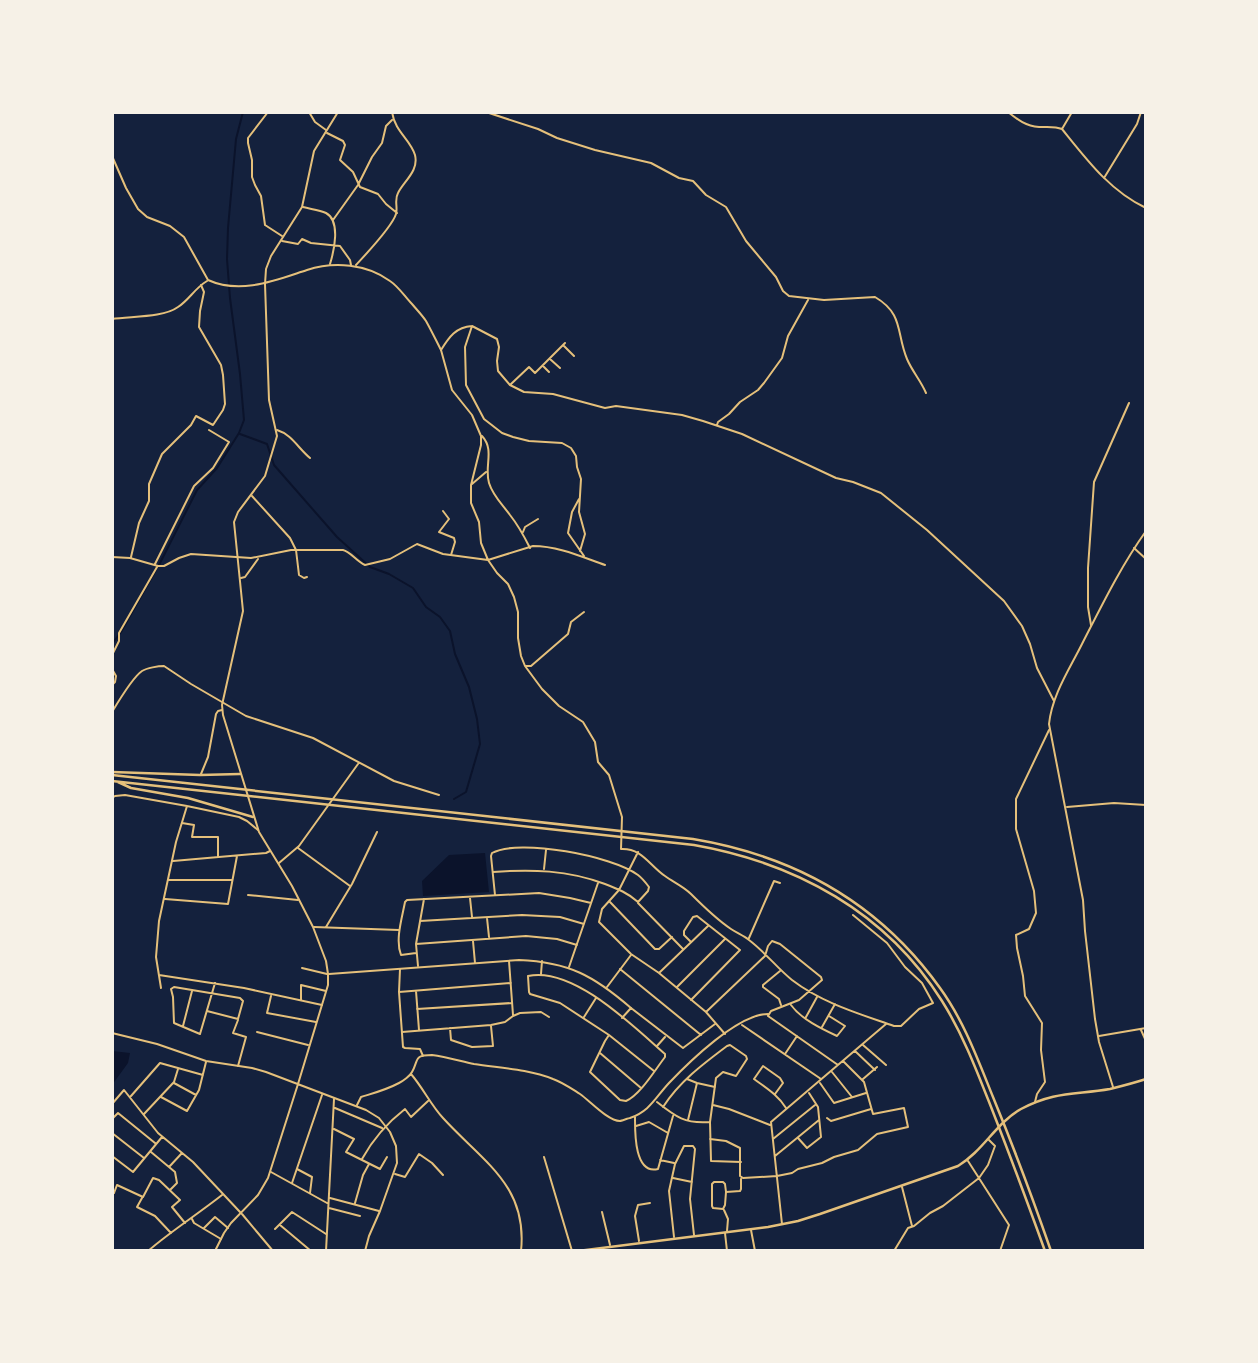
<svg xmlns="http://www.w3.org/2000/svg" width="1258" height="1363" font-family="Lora,serif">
<rect width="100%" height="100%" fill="#14213d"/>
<path fill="#0b132b" d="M485,853L489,892L423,896L422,881L449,855Z
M112,1051L130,1053L128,1063L112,1085Z"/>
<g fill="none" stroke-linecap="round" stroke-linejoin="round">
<path stroke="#0b132b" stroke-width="2" d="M240,434L267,444L274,465L337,537L370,567L389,574L413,588L426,607L440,617L450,631L455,654L469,687L477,719L480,744L466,792L454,799
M159,565L197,490L217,468L239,433L244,420L240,374L230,298L227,259L228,228L236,139L243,112
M112,644L121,632L156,570"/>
<path stroke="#e5c07b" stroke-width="2" d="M268,112L248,138V143L252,160V177L255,185L261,196L265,225L282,236
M309,112L315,122L326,130
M486,112L538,129L557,138L595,150L651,163L679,178L693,181L706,195L726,207L746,241L776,277L783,291L789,296L824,300L875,297C904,314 896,333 907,359C912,371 921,381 926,393
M1008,112C1018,120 1026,126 1039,127C1048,127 1055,126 1062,129C1087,160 1110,191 1146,208
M1062,129L1072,112
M327,133L343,141L345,145L340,160L353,172L360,187L378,194L386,204L397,213
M1104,178L1137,124L1141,112
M303,207C310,209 319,210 326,213C341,221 334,251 330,264
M333,220L358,185L372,157L382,143L386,126L392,120
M282,241L298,244L302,239L311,243L340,246L350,260L351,265
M356,265C366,254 392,227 396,214C398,207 394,200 398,193C404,181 419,171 415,155C410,139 395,132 392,112
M112,319C131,316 163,318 178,307C189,300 195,288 207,281
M472,326L465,347L466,385L484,419L502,433L513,437L529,441L562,443L571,448L576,456L577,467L581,479L579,512L585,534L580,551
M564,346L574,356
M550,359L560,368
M543,366L549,372
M511,384L529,367L535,373L565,343
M717,425L718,422L729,414L740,402L758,390L764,383L782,358L788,336L808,300
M277,430C291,434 299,449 310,458
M482,436C495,450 484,466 489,483C493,496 502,504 510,515C518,525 524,536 530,548
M472,484L486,472
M252,496L290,538L296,550L299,575L304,578L307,577
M579,499L572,512L568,533L584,556
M443,511L449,519L439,532L454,538L455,542L451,555
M523,532L525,527L538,519
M1134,548L1146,559
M112,557L130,558L158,566H164L179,558L191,554L251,558L291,550H343C351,552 356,561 365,565L390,559L417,544L443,554L488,560L533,546C558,546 582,557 605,565
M131,557L139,523L149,501V484L162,454L191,425L196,416L213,425L223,410L225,404L223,375L221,365L199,327L200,311L204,292L201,285
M155,564L194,486L213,468L229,442L209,430
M241,578L245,577L258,559
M1091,625L1088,607V568L1094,482L1129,403
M112,655L119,641V633L157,567
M526,666H531L568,634L571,622L584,612
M112,669L116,676L115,682L112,685
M112,712C118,702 133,677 142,671C147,668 158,666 164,666L191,684L246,716L313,738L394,781L439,795
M201,774L208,757L216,714L218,711L222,710
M112,798L115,796L125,795L187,806L239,817L247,821L258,830
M1067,807L1114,803L1146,805
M182,823L194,825L192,837H218V856
M298,848L350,886
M638,852L619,890L602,909L599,922L631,954L659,973L706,1012L725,1034
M173,861L266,853L270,851
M279,863L299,846L358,764
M544,869L546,850
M493,872C531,869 568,870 605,884C618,889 628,893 638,902L648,891L649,887C646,883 642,878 638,875C613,856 519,838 492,853L491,856L495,895
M169,880H232
M248,895L298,900
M470,898L472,917
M165,899L228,904L237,856
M610,902L655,949H659L672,937
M638,903L683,949
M853,915L887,943L905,967L922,983L933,1003L919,1009L901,1026H894C860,1014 822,1003 792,980C777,968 765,952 749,940C744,936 737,933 731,929C716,919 703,906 691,894C683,886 673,882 665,876C649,865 642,848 621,849L622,817L609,775L598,762L595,742L583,722L559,706L542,689L525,666L521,656L518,638V612L514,597L508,584L497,573L488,560L481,543L479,522L471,503V485L481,445V436L472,415L452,390L441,350C449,337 456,327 472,326L497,339L499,347L497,361L498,371L510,385L524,392L553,394L605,408L616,406L682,415L703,421L742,434L836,478L853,482L881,493L927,530L1004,601L1022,626L1030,644L1037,668L1054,701
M487,918L489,937
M420,921L522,915L560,917L584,924
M314,927L399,930
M326,927L352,884L377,832
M749,938L774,881L780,883
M473,941L475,963
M416,944L526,936L557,939L577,945
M416,953L401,955C395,940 402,918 405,902L407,900L539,893L570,898L591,903
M509,961L513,1015
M418,966L416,944L424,899
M569,967L598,883
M302,968L327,974
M400,969L399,992L403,1047L405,1048L420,1049L423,1056
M620,969L701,1035
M780,971L763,985V987L779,999L781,1005
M659,973L708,926
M541,974L542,961
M159,975L244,988L322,1005
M607,987L631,955
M677,987L725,939
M161,988L156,957L159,921L176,842L187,806
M416,991L419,1030
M399,992L511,983
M271,996L267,1013L316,1022
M301,1000V985L326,991
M691,1000L740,950L697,916L693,917L684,931V935L691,942
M791,1005C801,1019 822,1029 837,1036L845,1026L829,1016
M417,1009L512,1003
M207,1011L238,1019L243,1001L240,998L174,987L171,989L173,997L174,1023L200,1034L215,983
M706,1012L765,956L768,946L772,941L780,944L821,977L822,980L799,1000L771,1011L768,1016L838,1065
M584,1017L596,998
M806,1017L817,997
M622,1018L631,1008L683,1048L715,1024
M238,1020L233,1033L246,1037L238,1066
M742,1025L821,1079
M183,1026L192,991
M822,1027L835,1004
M450,1028L451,1040L472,1047L493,1046L491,1026
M1141,1030L1146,1041
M257,1032L308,1045
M402,1032L491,1025L505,1022L513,1016L520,1013L541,1012L549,1017
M609,1035L605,1041L590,1072L620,1100L626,1101C640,1095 655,1070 665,1057V1054C633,1026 573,966 528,976L529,992L530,994L560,1003L609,1035L654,1071
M1099,1036L1146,1028
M863,1045L886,1065
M657,1046L665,1037
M855,1051L875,1070
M600,1053L641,1088
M785,1054L797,1036
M832,1072L852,1097
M411,1074C423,1088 431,1105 443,1118C482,1161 528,1185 521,1251
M687,1079L697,1083L715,1087
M863,1079L877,1067
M174,1083L196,1095
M820,1083L834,1103L866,1093
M775,1094L783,1083L780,1078L763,1066L754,1079C766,1088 778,1095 786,1108
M131,1096L160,1063L203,1075
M161,1097L187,1111L199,1090L206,1062
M657,1102C676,1117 685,1124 710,1122
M1035,1102L1037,1094L1045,1082L1041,1050L1042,1023L1025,996L1023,976L1017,948L1016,935L1029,929L1036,913L1034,891L1016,829V799L1049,730
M112,1104L124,1090L158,1133L193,1162L240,1212
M357,1105L361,1097C374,1093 386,1090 399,1083C403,1081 410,1076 412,1072C419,1060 413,1055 432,1055C446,1057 460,1061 474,1064C499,1068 528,1069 553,1079C562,1082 572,1089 580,1094C590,1101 608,1121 620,1121C621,1121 629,1118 630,1118C650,1111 655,1098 669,1083C689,1062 738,1014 768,1014
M713,1105L729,1109L770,1125
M663,1107C680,1081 703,1064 727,1046L730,1045L746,1056L747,1059L736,1076L723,1072L716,1078L710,1122L711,1161L741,1162
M335,1108L382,1128
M144,1114L174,1082L178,1069
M635,1117C635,1131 634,1175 658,1169L673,1116
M827,1118L831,1121L871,1109
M112,1119L118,1113L155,1143
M688,1120L697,1083
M636,1126L649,1122L668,1133
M334,1129L354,1139L346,1152L380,1169L387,1157
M112,1133L144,1158
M798,1138L807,1148L821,1137L818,1107L809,1093
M710,1139L726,1141L740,1148V1176L743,1178L777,1176L792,1173L798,1169L822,1163L834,1157L858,1150L877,1134L908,1127L904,1108L873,1114L864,1082L843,1061
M773,1139L815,1105
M151,1152L169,1167L182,1153
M112,1156L133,1172L162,1137
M775,1156L819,1120
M544,1157L572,1251
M362,1159C373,1139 387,1123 405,1109L411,1117L428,1101
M660,1160L674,1163
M968,1161L1009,1225L1000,1251
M169,1167L175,1172L177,1183L170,1190
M297,1169L312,1177L310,1193
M271,1172L327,1203
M395,1174L405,1177L419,1154L432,1163L443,1175
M673,1178L692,1182
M292,1183L322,1095
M902,1187L912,1226
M112,1192L114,1193L117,1185L143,1197L153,1178L159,1180L180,1200L172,1207L185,1223
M726,1192L725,1184L723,1182H714L712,1184V1206L713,1208L723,1209L725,1205L726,1192L740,1191L741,1189V1179
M142,1198L137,1207L155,1216L171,1233
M330,1198L379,1211
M355,1203L363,1175L369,1164
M329,1208L360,1216
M724,1210L728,1219L727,1231
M602,1212L610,1245
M192,1219L194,1223L221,1239
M782,1224L771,1122L886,1024
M280,1225L311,1251
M204,1228L215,1217L228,1228
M275,1229L292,1212L326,1234
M751,1230L755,1251
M725,1233L727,1251
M674,1237L669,1191L675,1164L684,1146H693L695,1149L690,1199L694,1235
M639,1241L635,1216L638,1205L650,1203
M148,1251C171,1231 198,1214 222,1195
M326,1251L334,1099
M894,1251L908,1228L914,1226L930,1213L943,1206L979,1178L988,1165L995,1146L989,1140"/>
<path stroke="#e5c07b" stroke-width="2" d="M112,156L126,188L138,209L147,217L170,226L184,237L208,280C241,295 276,280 307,270C334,261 367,264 390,281C399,287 405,297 412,304C417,310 422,315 426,321C431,330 436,340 441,350
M329,974L519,960C569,962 594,976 631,1008
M112,1033L157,1044L206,1061L252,1068L266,1072L366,1110L379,1118L390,1132L396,1146L397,1163L380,1211L369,1236L365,1251
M1113,1087L1099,1042L1095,1019L1085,931L1083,900L1049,724C1052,695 1069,670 1082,644C1102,605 1121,566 1146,531
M242,1214L273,1251
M215,1251L224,1233L231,1223L258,1195L268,1178L298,1084L328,985V974L326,961L313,927L292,886L259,832L223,715L222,705L243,611L234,522L238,512L265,476L277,436L269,400L265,284L266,269L271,256L302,207L314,151L338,112"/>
<path stroke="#e5c07b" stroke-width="2.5" d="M578,1251L768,1227L798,1221L820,1214L958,1166C983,1151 996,1123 1021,1109C1055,1091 1075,1095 1110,1089C1122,1086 1134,1083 1146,1079"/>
<path stroke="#e5c07b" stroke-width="2.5" d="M112,772L200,775L240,774
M112,775L693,839C795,856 880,904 940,988C964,1021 978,1060 993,1097C1014,1148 1033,1199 1051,1251
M112,781L694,845C796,863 886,912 942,1001C964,1036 978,1074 993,1112C1011,1158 1028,1204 1045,1251
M118,782L131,788L188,798L253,817"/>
</g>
<rect width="1258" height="1363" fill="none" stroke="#f6f1e7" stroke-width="228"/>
</svg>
